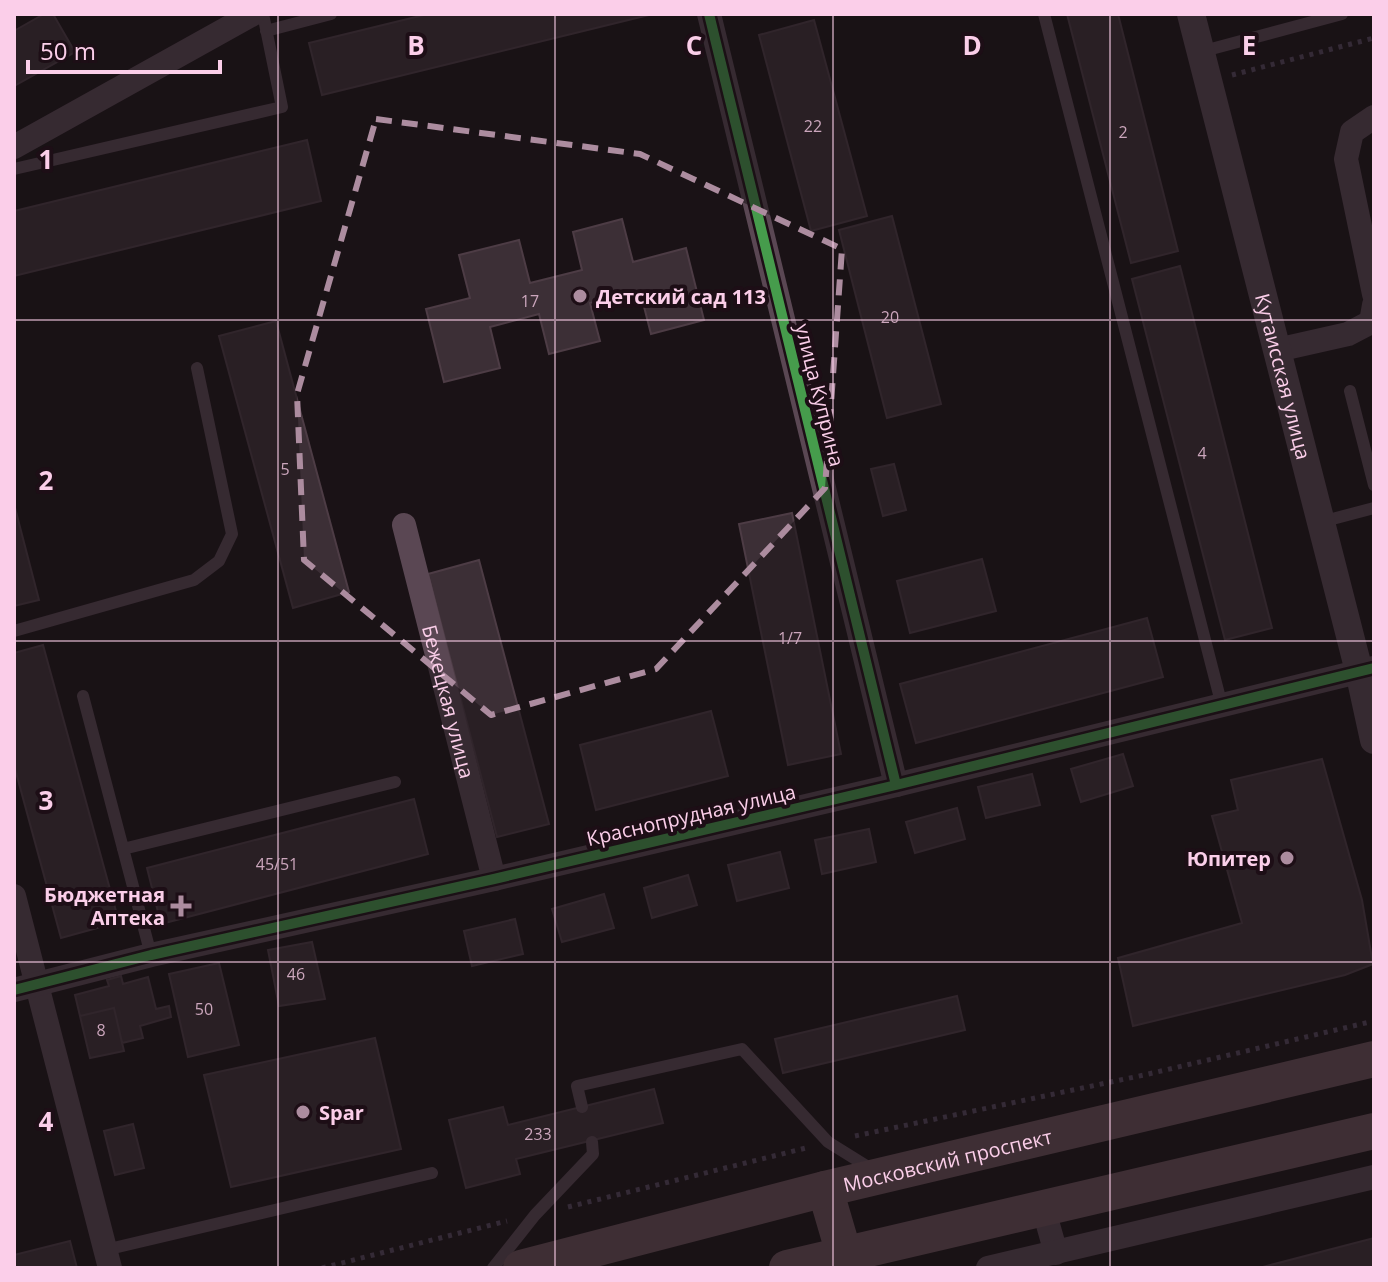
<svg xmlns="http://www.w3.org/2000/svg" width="1388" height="1282" font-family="'Open Sans',sans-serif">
<rect width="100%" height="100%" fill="#1a1216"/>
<path fill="#3c2f36" stroke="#4d3c45" stroke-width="2" d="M44,14H53L75,52L14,86V31Z
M428,14H653L322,95L309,43Z
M1067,14H1118L1178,251L1131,263Z
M814,20L867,216L811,231L759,35Z
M307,140L321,201L14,276V211Z
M892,216L941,404L887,418L839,230Z
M622,219L633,262L686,248L704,320L651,334L640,291L590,303L600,341L549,354L539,314L490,327L500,368L444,382L426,309L470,298L459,255L519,240L530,283L582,270L573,232Z
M1180,266L1272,628L1225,640L1132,279Z
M276,321L349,592L293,608L219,336Z
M894,464L906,510L883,516L871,469Z
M14,504L39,600L14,606Z
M792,513L841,754L788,765L739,524Z
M982,559L996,611L910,633L897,581Z
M479,560L549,824L497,837L428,574Z
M1147,618L1163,677L916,743L900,684Z
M43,645L119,922L61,938L14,765V653Z
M711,711L728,776L596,810L580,745Z
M1123,754L1133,786L1081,802L1071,769Z
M1322,759L1362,900L1373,964L1345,975L1133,1026L1118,958L1242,923L1212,816L1238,810L1231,780Z
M1032,774L1040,805L986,818L978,787Z
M414,799L428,854L161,924L147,868Z
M957,808L965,839L915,853L906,822Z
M869,829L876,862L822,874L815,840Z
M780,852L789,888L737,901L728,865Z
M688,875L697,905L652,918L644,888Z
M604,894L614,928L562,942L552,909Z
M515,919L523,954L472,966L464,931Z
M312,942L325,999L279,1006L268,950Z
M219,963L239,1045L188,1057L169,974Z
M121,976L123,984L148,977L156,1009L169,1006L171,1017L140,1026L143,1038L122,1043L114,1008L80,1016L75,995L109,986L107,980Z
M957,996L965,1030L783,1073L775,1039Z
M114,1008L124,1051L90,1058L80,1016Z
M375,1038L401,1149L231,1187L204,1075Z
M654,1089L663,1123L516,1159L520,1174L466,1188L449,1120L503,1107L508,1125Z
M133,1124L144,1168L115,1175L104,1131Z
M1374,1238V1268H1259Z
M70,1241L77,1268H14V1255Z"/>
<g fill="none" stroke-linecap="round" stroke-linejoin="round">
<path stroke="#56485d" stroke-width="5" stroke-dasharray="4 6" stroke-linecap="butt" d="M1232,75L1374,38
M855,1136L1144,1075L1374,1021
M568,1207L810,1147
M322,1268L507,1221"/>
<path stroke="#5a4753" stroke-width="12" d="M1044,14L1222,706
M266,31L331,14
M1200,52L1342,14
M14,169L282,107L263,14
M1350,391L1374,485
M1321,522L1374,508
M14,631L194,580L219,561L232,534L197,368
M83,696L151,955
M123,849L395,782
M582,1107L577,1086L742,1049L828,1142L873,1170
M105,1250L432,1173
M493,1268L535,1215L593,1154L592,1142"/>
<g stroke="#5a4753" stroke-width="24">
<path d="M709,14L896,785"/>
<path d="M1374,117L1352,132L1346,159L1374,294"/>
<path d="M14,147L253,14"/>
<path d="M1277,350L1348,334L1371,322L1374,305"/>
<path id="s1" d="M404,525L494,879"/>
<path d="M14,896L110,1268"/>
<path d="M14,990L151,955L494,879L896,785L1374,668"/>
<path d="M1043,1207L1056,1253"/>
<path d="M988,1268L1374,1177"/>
</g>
<path stroke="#5a4753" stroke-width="28" id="s2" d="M1191,14L1359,671L1374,740"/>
<g stroke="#6b5159" stroke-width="36">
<path d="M825,1189L844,1254"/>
<path id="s3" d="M521,1268L825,1189L1374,1059"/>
<path d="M787,1268L1374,1131"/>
</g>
<g stroke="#1d0e16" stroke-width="15">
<path id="cycleway" d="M709,14L896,785
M14,990L151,955L494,879L896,785L1374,668"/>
</g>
<use href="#cycleway" stroke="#469c4c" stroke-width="10"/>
</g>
<path d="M0 0H1388V1282H0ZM376,119L640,154L842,249L825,488L656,669L491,715L304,560L297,394Z" fill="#1a1216" fill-opacity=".55" fill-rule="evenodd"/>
<path fill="none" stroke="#ac8c9f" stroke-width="6" stroke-dasharray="16 10" stroke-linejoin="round" d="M376,119L640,154L842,249L825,488L656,669L491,715L304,560L297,394Z"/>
<path fill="none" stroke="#fbcee9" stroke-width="2" stroke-opacity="0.55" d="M278,14V1268M555,14V1268M833,14V1268M1110,14V1268M14,320H1374M14,641H1374M14,962H1374"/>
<g fill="#ac8c9f" stroke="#1d0e16" stroke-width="3">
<circle cx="580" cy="296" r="8"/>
<circle cx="1287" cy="858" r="8"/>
<path d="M177 894h8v8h8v8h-8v8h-8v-8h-8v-8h8z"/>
<circle cx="303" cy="1112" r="8"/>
</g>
<g text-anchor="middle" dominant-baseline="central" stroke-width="8" stroke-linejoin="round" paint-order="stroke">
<g font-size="16" fill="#cba6bc">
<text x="813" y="126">22</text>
<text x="1123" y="132">2</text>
<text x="530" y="301">17</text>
<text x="890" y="317">20</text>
<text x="1202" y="453">4</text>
<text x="285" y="469">5</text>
<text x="790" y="638">1/7</text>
<text x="277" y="864">45/51</text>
<text x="296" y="974">46</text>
<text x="204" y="1009">50</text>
<text x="101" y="1030">8</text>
<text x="538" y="1134">233</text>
</g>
<g font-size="20" font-weight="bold" fill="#fbcee9" stroke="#1d0e16" text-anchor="start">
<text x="596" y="296">Детский сад 113</text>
<text x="1271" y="858" text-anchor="end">Юпитер</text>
<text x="165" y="894" text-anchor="end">Бюджетная<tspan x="165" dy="23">Аптека</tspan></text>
<text x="319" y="1112">Spar</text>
</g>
<g font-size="20" fill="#fbcee9" stroke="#1d0e16">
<text stroke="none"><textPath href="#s2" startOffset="374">Кутаисская улица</textPath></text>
<text transform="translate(820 395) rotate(76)">улица Куприна</text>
<text stroke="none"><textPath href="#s1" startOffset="182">Бежецкая улица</textPath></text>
<text transform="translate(691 815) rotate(-13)">Краснопрудная улица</text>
<text stroke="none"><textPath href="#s3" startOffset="440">Московский проспект</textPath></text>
</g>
</g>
<g font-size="26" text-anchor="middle" font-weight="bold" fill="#fbcee9" stroke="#1d0e16" stroke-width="8" stroke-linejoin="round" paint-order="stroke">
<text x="416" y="55">B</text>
<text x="694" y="55">C</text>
<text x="972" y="55">D</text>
<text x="1249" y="55">E</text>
<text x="46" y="169">1</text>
<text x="46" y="490">2</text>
<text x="46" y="810">3</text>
<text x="46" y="1131">4</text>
</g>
<rect width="1388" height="1282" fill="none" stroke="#fbcee9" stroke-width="32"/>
<path d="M28 60v12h192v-12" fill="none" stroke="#fbcee9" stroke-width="4"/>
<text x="40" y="60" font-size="24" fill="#fbcee9" stroke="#1d0e16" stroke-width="6" paint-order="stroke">50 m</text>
</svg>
